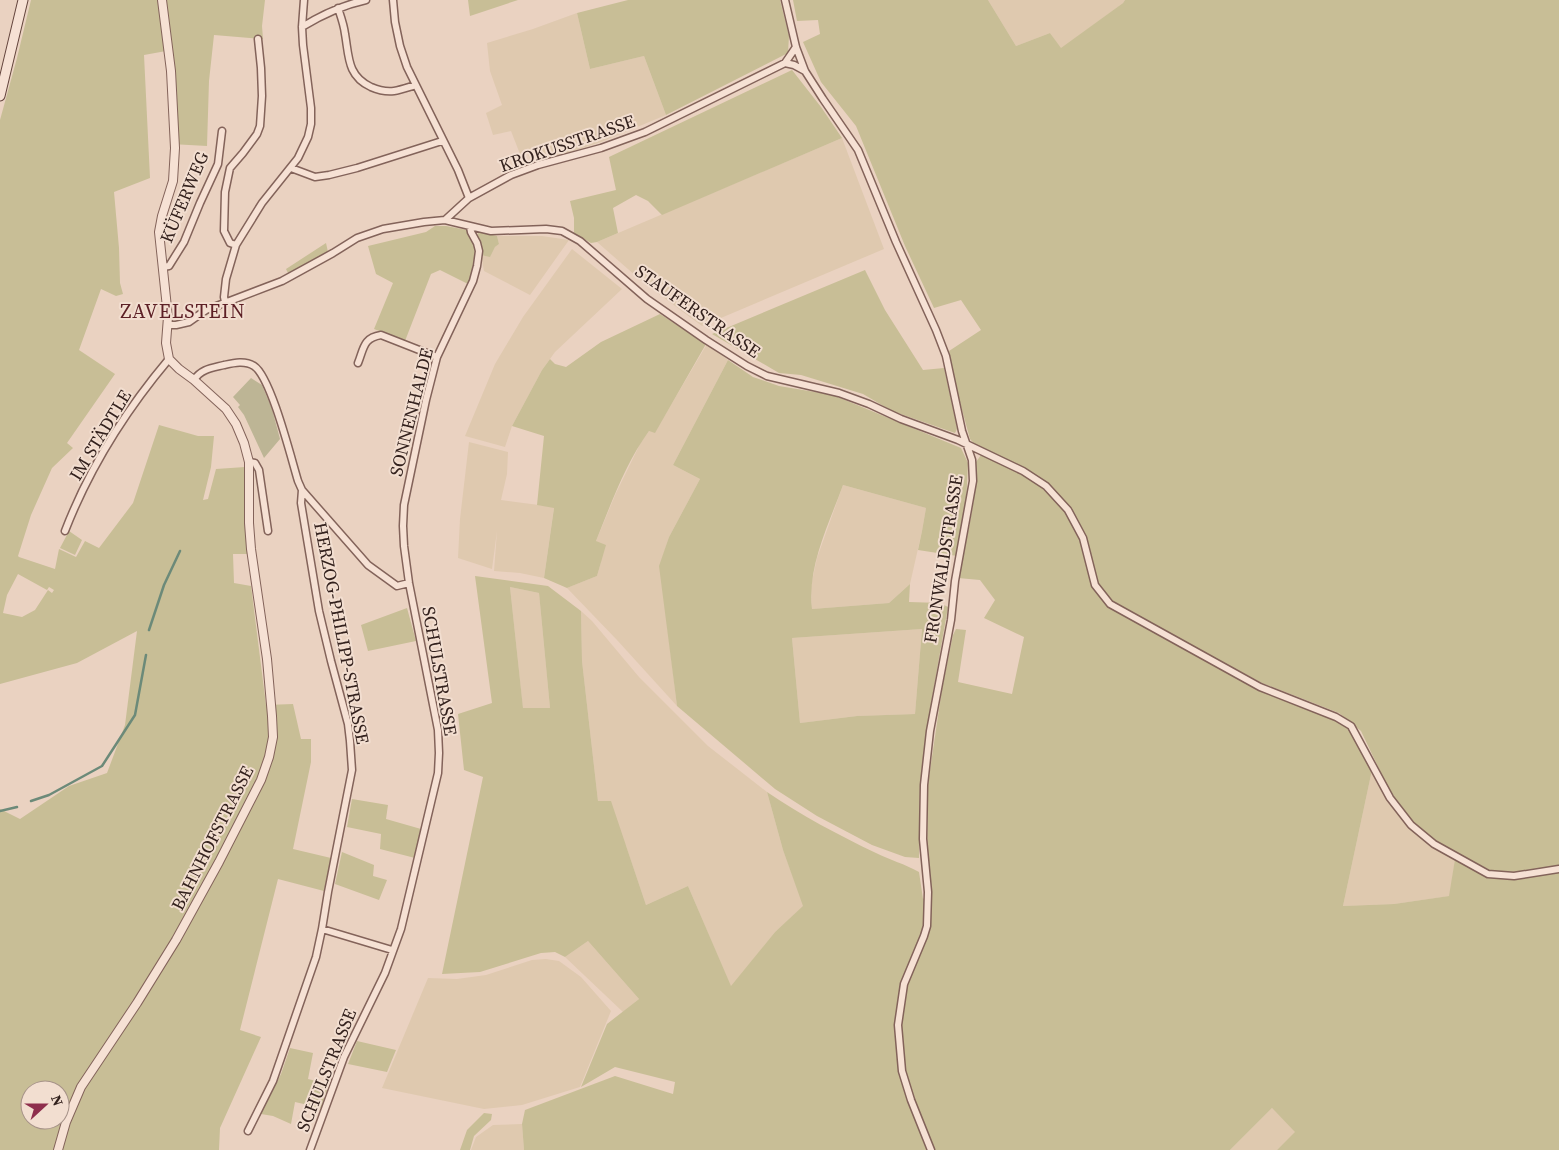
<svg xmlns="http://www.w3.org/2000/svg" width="1559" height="1150" font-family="'Source Serif 4',serif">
<rect width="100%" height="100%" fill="#ead2c1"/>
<path fill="#dfc9af" d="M988,0H1125L1123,3L1061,49L1050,33L1016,46Z
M577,13L590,69L644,56L666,115L601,142L562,155L532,164L527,152L520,154L511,131L493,135L486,113L502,105L490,71L487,43L533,29Z
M842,138L884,249L702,326L644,283L597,242Z
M497,236H542L569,240L530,295L484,271L481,255L490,256L495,247L499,244Z
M572,249L622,289L555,352L542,370L512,426L505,447L465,436L495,364L523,317Z
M707,344L728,360L673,465L700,479L669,537L660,566L677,706L617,640L567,588L597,576L601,562L596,541L616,493L641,442L649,431L655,432Z
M469,442L508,452L507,474L501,500L554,507L544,578L520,573L494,571L497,531L492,569L458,558L460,519Z
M843,485L926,508L922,531L910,584L889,603L812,609L811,586L817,558Z
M510,587L539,593L550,708L523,709Z
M581,611L592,621L639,677L708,746L767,792L783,850L804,906L775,932L731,987L688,886L646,905L626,846L598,801L582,661Z
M922,629L915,714L857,716L800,723L792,638Z
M1372,770L1390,803L1406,823L1425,841L1455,859L1450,896L1394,904L1343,906Z
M588,941L639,999L623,1012L565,957Z
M546,959L559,961L581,977L611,1011L580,1087L522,1105L484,1109L382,1088L428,978L457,979L486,975L532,960Z
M1272,1108L1296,1132L1277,1150H1230Z
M522,1124L524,1150H471L476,1137L493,1125Z"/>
<path fill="#c8be96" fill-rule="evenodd" d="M31,0H265L262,26L263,39L214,35L209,81L207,146L171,144L166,51L144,55L150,178L114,192L119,248L120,283L123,294L116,296L101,289L79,350L115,374L67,443L73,448L52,468L31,515L18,556L19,557L55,569L59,549L76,557L85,541L99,548L133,503L159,425L198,436H214L211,467L203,500L208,499L216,469L245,467L247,554H233L234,583L251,586L266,705L293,704L301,739H311V762L293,849L331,858L324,891L278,879L240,1030L261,1037L220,1128L219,1150H0V809L20,819L69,786L107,773L125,725L137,631L77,663L0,684V120L17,58ZM18,574L47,590L49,587L54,590L52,593L48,590L35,610L22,617L3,613L7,595ZM30,1090H60V1120H30Z
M468,0H518L470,16Z
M628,0H780L789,36L788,53L666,115L644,56L590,69L577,13Z
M793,0H988L1016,46L1050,33L1061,48L1123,3L1125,0H1559V1150H1277L1295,1132L1272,1108L1230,1150H524L522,1124L525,1110L615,1076L673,1094L675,1082L615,1067L581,1087L607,1024L639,999L588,941L565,957L555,952L541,953L480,972L442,974L483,777L464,770L458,714L492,703L475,576L548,586L581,611L582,661L598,801H611L646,905L688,886L731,986L775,932L803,906L783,850L767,792C801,815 838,835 876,853C890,860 905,864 919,872L923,899L932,890L927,860L928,784L942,689L953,635L956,629L966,630L958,682L1012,694L1024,637L984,618L995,600L980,580L958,578C966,540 977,501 976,462L981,455C1000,464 1028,475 1045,487C1055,494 1066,512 1072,522L1073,511L1049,484L1028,470L977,447L970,439L958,395L949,351L981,330L961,300L934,308L905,246L856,126L821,82L803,42L820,34L818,20L797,21ZM510,587L539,593L550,708H523ZM1161,629L1262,683L1339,713L1361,731L1391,794L1412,821L1435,843L1488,869L1489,875L1479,873L1455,859L1449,896L1394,904L1343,906L1372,770L1354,734L1347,726L1333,719L1256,689Z
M792,70L821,107L842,138L662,215L648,201L636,195L613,208L618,233L597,242L591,243L574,233V218L570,201L616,190L609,157Z
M435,226H446L467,230L474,240L477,261L468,284L440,270L431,274L405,341L374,329L393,283L376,274L368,246L426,232Z
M479,232L497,236L499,244L495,247L490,257L481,255L476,237Z
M326,243L328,252L288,273L286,269Z
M865,270L885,310L923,370L944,368L956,423L957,429L955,433L892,411L863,394L801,375L779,373L712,334Z
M660,314L706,344L655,433L649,431C625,464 611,504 596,541L606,545L597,576L567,588L544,578L554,508L537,505L544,436L512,426L542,370L550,359L555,364L566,367L601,342Z
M728,360L753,377L779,386L833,395L961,448L968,463L966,506L957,556L918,550L922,531L926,508L843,485C829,524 807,566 812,609L889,603L910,584L909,602L940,603L948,607L932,698L920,786L919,858L905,857L872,845L817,816L775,789L677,706L659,566L669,537L700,479L673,465ZM922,629L915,714L857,716L800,723L792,638Z
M69,531L82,540L75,555L60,548Z
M407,608L416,641L368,651L361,625Z
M352,799L388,805L386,819L421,829L415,858L380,849L381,834L347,827Z
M342,852L374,865L373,876L387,880L379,900L335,884Z
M357,1041L396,1050L387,1072L348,1064Z
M290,1048L313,1053L308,1079L329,1084L321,1108L295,1102L291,1124L273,1116L261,1114L281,1074Z
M484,1113L492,1114L491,1120L474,1136L470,1150H460L467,1130Z"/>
<path fill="#bdb595" d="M251,378L262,385L272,409L280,439L264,458L244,415L238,407L240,405L233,397Z"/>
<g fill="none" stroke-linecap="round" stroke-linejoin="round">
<path stroke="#6c8a79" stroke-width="2.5" d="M149,630L164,585L180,551
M31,801L49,795L102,766L135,715L146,655
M0,811L17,807"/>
<g stroke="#83635a" stroke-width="9">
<path id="minor" d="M393,0L395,22L400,46L407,67L458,170L469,198
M785,0L796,47L805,71L823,99L858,150L896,242L936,330L946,356L962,431L972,460L973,481L955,581L951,620L930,731L924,785L923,839L928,892L927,926L924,936L904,984L898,1025L902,1071L911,1100L931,1150
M338,8C341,17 344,25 345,34C349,56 347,76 371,87C378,90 386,92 394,91C401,90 409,87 416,85
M302,27C323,14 343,5 366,0
M785,63L794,65L805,71
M291,168L315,177L329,175L357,168L442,141
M445,220L491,231L546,229L562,231L580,241L647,299L706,340L747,366L767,376L839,393L869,404L901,419L958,440L1023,471L1046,486L1068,510L1083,538L1095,585L1110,604L1260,687L1336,717L1351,726L1390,798L1411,825L1434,844L1488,874L1514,876L1559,869
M236,245L230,243L224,231L225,192L230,168L243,153L257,134L260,126L262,96L261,68L258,39
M163,267L169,266L184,242L200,203L218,164L222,131
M225,302L224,297L226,279L236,245L262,203L298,158L308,137L311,124V108L303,45L302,27L304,0
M168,325H176L189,322L206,310L282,281L333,253L357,238L383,229L424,222L445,220L469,198L511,175L538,165L601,148L645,132L785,63L796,47
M358,363C364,348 363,338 381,335L437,357
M194,380C201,369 212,368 224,365C233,363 245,360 254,366C271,377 291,458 298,481L302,490L368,565L397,586L409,583
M249,462L255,463L259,470L268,531
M65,531C89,469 126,410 169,359
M322,929L392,950
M248,1131L273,1081L316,957L322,929L328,892L352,770L350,741L348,724L331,661L319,611L301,503L302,490
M310,1150L344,1057L385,973L401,929L438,773L439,753L438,730L409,583L404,546L403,526L404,505L426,400L437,357L473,281L477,266L479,251L477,243L471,232L470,227"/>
</g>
<g stroke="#83635a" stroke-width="10">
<path id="tertiary" d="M58,1150L66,1122L81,1087L137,1003L176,940L219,862L261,780L269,757L273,737L272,716L267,659L251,549L249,523V462L244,443L236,424L226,409L194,380L179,369L169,359L166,343L168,317L159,232L162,216L173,181L175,148L171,71L162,0"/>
</g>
<g stroke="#64453d" stroke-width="11">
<path id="secondary" d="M0,96L23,0"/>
</g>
<use href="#minor" stroke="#f6e1d4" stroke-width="6"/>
<use href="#tertiary" stroke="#f6e1d4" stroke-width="8"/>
<use href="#secondary" stroke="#f6e1d4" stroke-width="9"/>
</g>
<g text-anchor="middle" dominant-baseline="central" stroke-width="4" stroke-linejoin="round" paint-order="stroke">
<g font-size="18" fill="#33211d" stroke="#f2ded0">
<text transform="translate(567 143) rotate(-19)">KROKUSSTRASSE</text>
<text transform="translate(184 197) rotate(-67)">KÜFERWEG</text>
<text transform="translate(698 311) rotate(35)">STAUFERSTRASSE</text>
<text transform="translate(411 412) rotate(-76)">SONNENHALDE</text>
<text transform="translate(100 435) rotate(-59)">IM STÄDTLE</text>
<text transform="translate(943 559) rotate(-81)">FRONWALDSTRASSE</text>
<text transform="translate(342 633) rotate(79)">HERZOG-PHILIPP-STRASSE</text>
<text transform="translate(440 671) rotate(80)">SCHULSTRASSE</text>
<text transform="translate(212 838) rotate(-63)">BAHNHOFSTRASSE</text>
<text transform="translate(326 1070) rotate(-68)">SCHULSTRASSE</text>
</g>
<g font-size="20" letter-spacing="1" fill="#5d2026" stroke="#f2ded0">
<text x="183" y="311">ZAVELSTEIN</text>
</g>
</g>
<g transform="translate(45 1105) rotate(69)"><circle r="24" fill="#f2ded0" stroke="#a69288"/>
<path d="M0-4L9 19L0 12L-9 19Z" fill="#8e2e4c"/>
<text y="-8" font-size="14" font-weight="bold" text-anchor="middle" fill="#33211d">N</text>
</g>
</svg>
